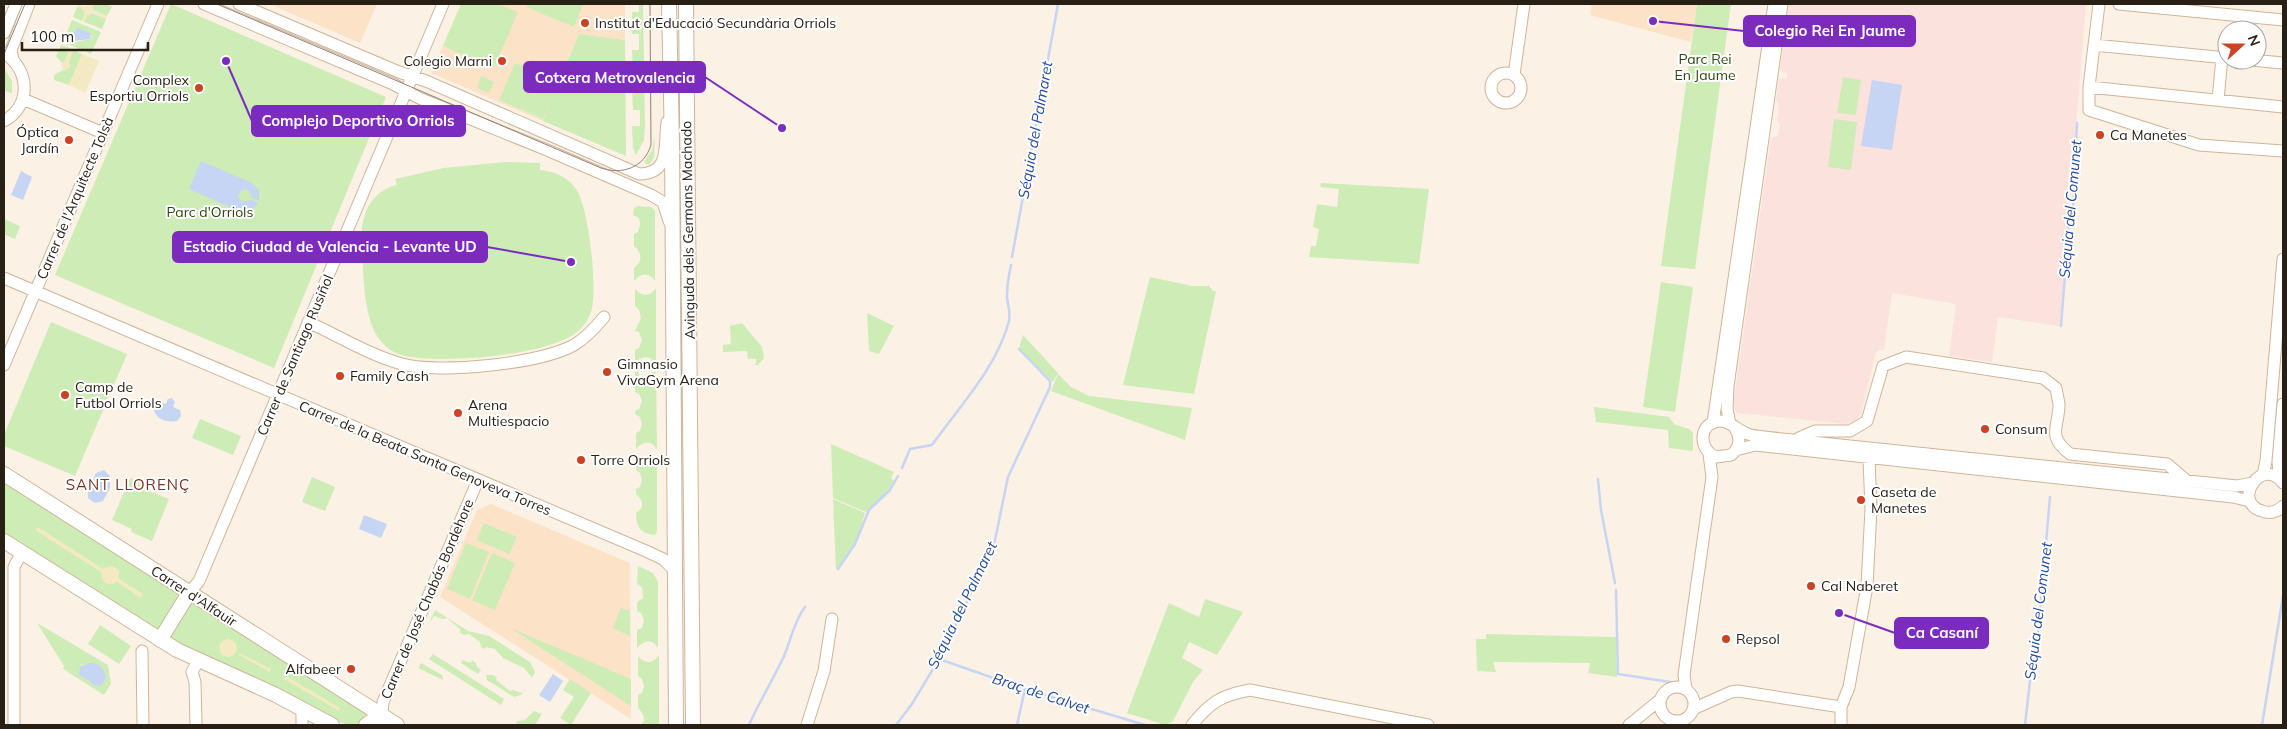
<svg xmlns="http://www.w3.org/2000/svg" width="2287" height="729" font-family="Mulish,sans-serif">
<rect width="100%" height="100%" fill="#fbf1e5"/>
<path fill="#fce2c7" d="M269,4H377L360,43Z
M461,4H625V40L579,34L543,121L431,73Z
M1592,4H1697L1691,42L1590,15Z
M491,504L630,563L631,719L440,597L477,510Z"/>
<path fill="#fce2dd" d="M1789,4H2086L2060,326L1998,317L1992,362L1949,356L1956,304L1892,293L1884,350H1879L1876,352L1861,414L1858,419L1847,424L1737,413L1733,406L1771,138L1778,136L1780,124L1777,120L1779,105L1776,100L1779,79L1787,78V73L1782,72L1780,69Z"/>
<path fill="#ceecb6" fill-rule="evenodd" d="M92,4H105L112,7L107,16L93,10Z
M171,4L386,97L274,368L55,275Z
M461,4H498L518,12L494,68L443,46Z
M527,4H583L574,27L526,7Z
M639,4H643L645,125L644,140L636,155L633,148L632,126H640V110H633L632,88H640L639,72H633L632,50H639V34H632V12H639Z
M1697,4H1731L1695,269L1661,266Z
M77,7L84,9L85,14L82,21L73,17Z
M92,13L106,19L102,29L84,22L87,15Z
M72,20L101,32L91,54L63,42ZM75,29L92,36L91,39L75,42Z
M579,34L625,40L626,156L543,121L551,100L543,119L499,100L515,63L559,82Z
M61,45L70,48L65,61L62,63L56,56Z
M73,50L82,54L69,85L54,80V75L70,66L68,62Z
M4,68L12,81V94L4,90Z
M481,76L494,82L489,93L477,88Z
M1843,77L1861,80L1856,115L1837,113Z
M1834,119L1857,122L1851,170L1828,167Z
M655,136L654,157L650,164H646L644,162L652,150Z
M506,162L540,163V170C554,171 568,177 576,189C589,208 597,285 592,308C590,316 587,322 581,328C558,356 440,364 405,356C395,354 386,348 380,340C361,317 363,259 362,229C364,208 375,190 397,185L395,179L444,168Z
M1321,183L1429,189L1419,264L1309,257L1311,246H1316L1319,229L1313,227L1317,204L1337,207L1339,189L1320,187Z
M638,206L651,207L655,211V281C649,272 641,273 634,281V268C643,262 642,252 634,246V234L638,232L640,224L639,218L633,215L634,208Z
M4,219L20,226L15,239L4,234Z
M1150,277L1192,286H1209L1213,291H1216L1194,394L1123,385Z
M1661,282L1693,287L1675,412L1643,407Z
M656,288V365H652V359L646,357L639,359V365H635V350L639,348L642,340L639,332L635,331L641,318L639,310L635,306V289C642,296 649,298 656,288Z
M867,313L894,326L879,354L869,351Z
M51,322L127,354L75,476L4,446V435Z
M742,323L762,347L764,358L758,365H752L756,364V359H748L747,351L723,352V345L731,344L730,326Z
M1023,335L1058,373L1053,382L1019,348Z
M635,372H639V378L646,380L652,378V372H656L657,449C650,439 642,442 636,449V433L640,431L642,424L640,417L635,414V411L639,409L642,401L639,394L635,392Z
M1058,374L1071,387L1089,396L1192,408L1185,440L1051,391Z
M1594,407L1669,417L1674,424L1689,429L1693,433V451L1669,448L1668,430L1596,422Z
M200,419L241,436L233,455L192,438Z
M831,444L894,472L891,478L894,481L889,489L866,512L833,498Z
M636,457C643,464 650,466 657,457V531L655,535C639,533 637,527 636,513L641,509C644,502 641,499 636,494V489L640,487L642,480L640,473L636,470Z
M312,477L335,487L325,511L302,502Z
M130,478L150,487L149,491L169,499L152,541L131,532L132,529L112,520Z
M4,481L181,595L157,632L4,533Z
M833,499L865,513L857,539L836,570Z
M484,523L517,537L509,554L477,540Z
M466,543L489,552L470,599L447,589Z
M492,553L515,563L495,610L472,600Z
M638,566L653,573L658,582V648C652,638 644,640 637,648V630L642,628L644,621L641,613L637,611V602L643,598L642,587L637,584Z
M1205,599L1243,612L1217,655L1189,642L1182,658L1203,670L1193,682L1173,721L1168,724H1162L1127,713L1169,603L1199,617Z
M192,602L365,713L366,714L357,725C335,725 320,711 301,702C256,680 212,661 168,638Z
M621,608L630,611V636L613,628Z
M435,610L468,631L489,636L530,662L535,672L528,686L532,678L524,668L503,658L495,649L486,647L484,649L481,647L480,642L469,634L464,635L459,632L461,630L447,618L443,619L434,616L429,623Z
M37,623L108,665L111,684L104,695L63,669L64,666Z
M100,625L131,646L119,664L88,644Z
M510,628L631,679V706Z
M1486,634L1616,637L1617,677L1588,673L1590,663L1493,662L1496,672L1477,671L1476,639H1486Z
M433,654L504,699L501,705L429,659Z
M659,655V725H641C647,719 643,713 638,708V695L642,693L644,686L642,679L638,676V656C644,663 652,665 659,655Z
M462,660L471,663L472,660L476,663L477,667L481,670L478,674L461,663Z
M421,663L442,675L443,680L418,668Z
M486,675H492L497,677L496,680L510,691L513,690L522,693L527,687L521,695L514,697L487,680Z
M570,679L591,693L571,725L560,718L574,697L563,690Z
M534,711L542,714L535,725H516L517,721L525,720Z"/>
<path fill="#f3e9c3" d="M78,4L84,7L92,4L93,11L107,16L106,19L93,13L87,15L84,22L82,21L85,14L83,9L77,7Z
M70,48L73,50L69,62L70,68L63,71L61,64L65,61Z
M82,54L99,61L85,93L69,85Z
M38,527L103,569C109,565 115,565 119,571V579L143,594L141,598L117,582C108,588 101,582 101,572L35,530Z
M219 648a9 9 0 1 1 18 0a9 9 0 1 1-18 0Z
M240,653L271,669L270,672L239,655Z
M286,676L340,708L339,711L284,679Z"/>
<path fill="#c5d5f3" d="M77,28L90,33L91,39L72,41L71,37Z
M1872,80L1902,85L1892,150L1861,146Z
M201,161L252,183L259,190V201L252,198L250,192L246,189L240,191L238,197L242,202L251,200L258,203C255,208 252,211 245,211C234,211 202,194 189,189Z
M21,171L32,177L23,200L11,195Z
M172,398L175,402L173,407L180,410L181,416L177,421C166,423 155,419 153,407L156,402L166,404L168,399Z
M104,470L110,476V488L103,501L95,503L88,498V490L96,473Z
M364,515L387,524L381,538L359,529Z
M90,663C100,663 105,669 106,678L102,685L94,686L90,681L79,675L80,667Z
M553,674L563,681L550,702L539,695Z"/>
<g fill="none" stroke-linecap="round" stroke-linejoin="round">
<path stroke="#c5d5f3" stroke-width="2.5" d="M1012,257L1058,4
M2061,326L2069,224L2073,209L2077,123
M902,468L910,449L932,445C959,407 997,367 1009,321C1011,312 1007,304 1007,295C1007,285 1009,275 1011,265
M1598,479L1601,510L1615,583
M838,569L855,544L869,510L890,490L898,476
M1616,590L1618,674L1670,682
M939,659L1025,689L1145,725
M749,725C759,702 773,680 784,656C791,640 794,621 805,607
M896,725L912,704L939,659L994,545L1008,477L1050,387V381L1019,349
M1017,725L1025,689
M2025,725L2034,646L2037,645L2050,497
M2262,725L2283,596"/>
<g stroke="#ceb599" stroke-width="13">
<path id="minor" d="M204,4L393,84L419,98L547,150L651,195L663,202L669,221
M239,4L399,72L426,81L639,174C671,174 664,145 667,122
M2099,4L2089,87V110L2199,145L2283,151
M2119,4L2283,20
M4,33L16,4
M2094,45L2227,58
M4,53C30,69 32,106 4,121
M13,60L11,50L29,4
M2251,60L2283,63
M1491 88a15 15 0 1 1 30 0a15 15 0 1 1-30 0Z
M1514,75L1524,4
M2089,87L2283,107
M23,99L103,133
M2218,100L2222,57
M4,278L646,551L663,559L674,570
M308,322C339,336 369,355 402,364C439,374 540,364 574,345C586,338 595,328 604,317
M4,365L158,4
M1713,423L1774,4
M1730,424L1727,409L1728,386L1782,4
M1735,428C1741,438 1740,448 1731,455L1716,457C1698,450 1698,422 1720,421C1731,421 1738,431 1748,434C1753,436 1759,436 1764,437L2237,486L2252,483
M1799,438L1815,431H1850L1867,421L1883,366L1906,357L2043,378L2056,388C2057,393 2058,399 2059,404C2059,428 2046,435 2070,454L2167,464L2187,481
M1736,450L1755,445L2233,497L2250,501
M2263,475L2266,461L2283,259
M2280,479L2278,462L2283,404
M2283,483C2262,455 2231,502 2262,511C2270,514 2277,512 2283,506
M189,593L199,581L443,4
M142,651L143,725
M1660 704a17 17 0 1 1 34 0a17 17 0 1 1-34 0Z
M1686,689L1684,675L1712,477L1709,454
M302,708V725
M1693,709L1731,692L1738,691L1841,707
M385,718L382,713L383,702L478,480
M14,725V567L22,552
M196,725L195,682L192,672L198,661
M807,725L824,671L832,619
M1192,725C1210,702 1222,695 1250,690L1428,725
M1629,725L1661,699
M1841,725V707L1849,687L1867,586L1871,509L1869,459"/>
</g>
<g stroke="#ceb599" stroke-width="16">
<path id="major" d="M669,4L672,144L676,725
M686,4L693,725
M4,474L397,725
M4,541L177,650L276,695L332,725
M160,640L189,593
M366,725L376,718H385"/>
</g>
<use href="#minor" stroke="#fff" stroke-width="11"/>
<use href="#major" stroke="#fff" stroke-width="14"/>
<path stroke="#8e8479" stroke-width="1" d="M217,4L601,168C622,175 644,168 651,145L650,4
M4,54L25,4"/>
</g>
<g fill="#cc4222" stroke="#fff" stroke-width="2">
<circle cx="585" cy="23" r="5"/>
<circle cx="502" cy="61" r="5"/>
<circle cx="199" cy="88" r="5"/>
<circle cx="2100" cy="135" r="5"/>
<circle cx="69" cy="140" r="5"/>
<circle cx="607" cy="372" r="5"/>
<circle cx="340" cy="376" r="5"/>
<circle cx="65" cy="395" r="5"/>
<circle cx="458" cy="413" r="5"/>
<circle cx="1985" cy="429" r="5"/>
<circle cx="581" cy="460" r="5"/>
<circle cx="1861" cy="500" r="5"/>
<circle cx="1811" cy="586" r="5"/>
<circle cx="1726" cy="639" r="5"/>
<circle cx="351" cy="669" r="5"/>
</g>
<g text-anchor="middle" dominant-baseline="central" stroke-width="4" stroke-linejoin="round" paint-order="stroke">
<g font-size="14" fill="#292015" stroke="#fff" text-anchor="start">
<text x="595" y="23">Institut d'Educació Secundària Orriols</text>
<text x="492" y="61" text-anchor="end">Colegio Marni</text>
<text x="189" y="80" text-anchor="end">Complex<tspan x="189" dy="16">Esportiu Orriols</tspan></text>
<text x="59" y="132" text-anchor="end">Óptica<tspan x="59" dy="16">Jardín</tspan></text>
<text x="2110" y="135">Ca Manetes</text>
<text x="617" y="364">Gimnasio<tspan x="617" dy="16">VivaGym Arena</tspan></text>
<text x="350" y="376">Family Cash</text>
<text x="75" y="387">Camp de<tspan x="75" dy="16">Futbol Orriols</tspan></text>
<text x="468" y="405">Arena<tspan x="468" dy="16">Multiespacio</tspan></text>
<text x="1995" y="429">Consum</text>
<text x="591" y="460">Torre Orriols</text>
<text x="1871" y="492">Caseta de<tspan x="1871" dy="16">Manetes</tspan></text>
<text x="1821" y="586">Cal Naberet</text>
<text x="1736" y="639">Repsol</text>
<text x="341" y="669" text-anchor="end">Alfabeer</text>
</g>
<g font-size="14" fill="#2d4711" stroke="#fff">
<text x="1705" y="59">Parc Rei<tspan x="1705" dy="16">En Jaume</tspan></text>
<text x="210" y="212">Parc d'Orriols</text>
</g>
<g font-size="14" fill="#292015" stroke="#fff">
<text transform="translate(75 198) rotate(-67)">Carrer de l'Arquitecte Tolsà</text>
<text transform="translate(688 230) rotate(-91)">Avinguda dels Germans Machado</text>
<text transform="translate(295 355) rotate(-67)">Carrer de Santiago Rusiñol</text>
<text transform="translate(425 458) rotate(23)">Carrer de la Beata Santa Genoveva Torres</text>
<text transform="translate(194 596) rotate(33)">Carrer d'Alfauir</text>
<text transform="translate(427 599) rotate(-67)">Carrer de José Chabás Bordehore</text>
</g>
<g font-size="15" font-style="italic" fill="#244a9d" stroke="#fff">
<text transform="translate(1035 130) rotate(-80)">Séquia del Palmaret</text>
<text transform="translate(2070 209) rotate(-85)">Séquia del Comunet</text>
<text transform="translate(962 605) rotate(-64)">Séquia del Palmaret</text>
<text transform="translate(2038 611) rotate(-83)">Séquia del Comunet</text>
<text transform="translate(1041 693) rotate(18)">Braç de Calvet</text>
</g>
<g font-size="15" letter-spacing="1" fill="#773223" stroke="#fff">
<text x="128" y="484">SANT LLORENÇ</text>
</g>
</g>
<path fill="none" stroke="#7b2cbf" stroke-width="2" d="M1653 21L1744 31M782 128L705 77M226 61L252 121M571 262L487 247M1839 613L1895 633"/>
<g fill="#7b2cbf" stroke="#fff" stroke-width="2">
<circle cx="1653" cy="21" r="5"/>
<circle cx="782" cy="128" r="5"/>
<circle cx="226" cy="61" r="5"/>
<circle cx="571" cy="262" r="5"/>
<circle cx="1839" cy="613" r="5"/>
</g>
<g fill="#7b2cbf" stroke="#7b2cbf" stroke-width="2">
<rect x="1744" y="16" width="171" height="30" rx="5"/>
<rect x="524" y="62" width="181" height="30" rx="5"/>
<rect x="252" y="106" width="213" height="30" rx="5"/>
<rect x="173" y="232" width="314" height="30" rx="5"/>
<rect x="1895" y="618" width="93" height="30" rx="5"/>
</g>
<g font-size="15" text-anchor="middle" font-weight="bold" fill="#fff">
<text x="1830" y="36">Colegio Rei En Jaume</text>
<text x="615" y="83">Cotxera Metrovalencia</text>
<text x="358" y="126">Complejo Deportivo Orriols</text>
<text x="330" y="252">Estadio Ciudad de Valencia - Levante UD</text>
<text x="1942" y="638">Ca Casaní</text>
</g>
<rect width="2287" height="729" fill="none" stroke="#292015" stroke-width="10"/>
<g transform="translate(2242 45) rotate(69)"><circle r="24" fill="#ffffff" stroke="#a9a6a1"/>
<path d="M0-4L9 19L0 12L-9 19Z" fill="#cc4222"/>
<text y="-8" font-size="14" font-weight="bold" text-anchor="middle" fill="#292015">N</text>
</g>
<path d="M22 42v8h126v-8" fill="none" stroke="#292015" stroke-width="2.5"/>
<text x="30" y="42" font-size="15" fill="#292015" stroke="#ffffff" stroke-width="4" paint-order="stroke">100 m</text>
</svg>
